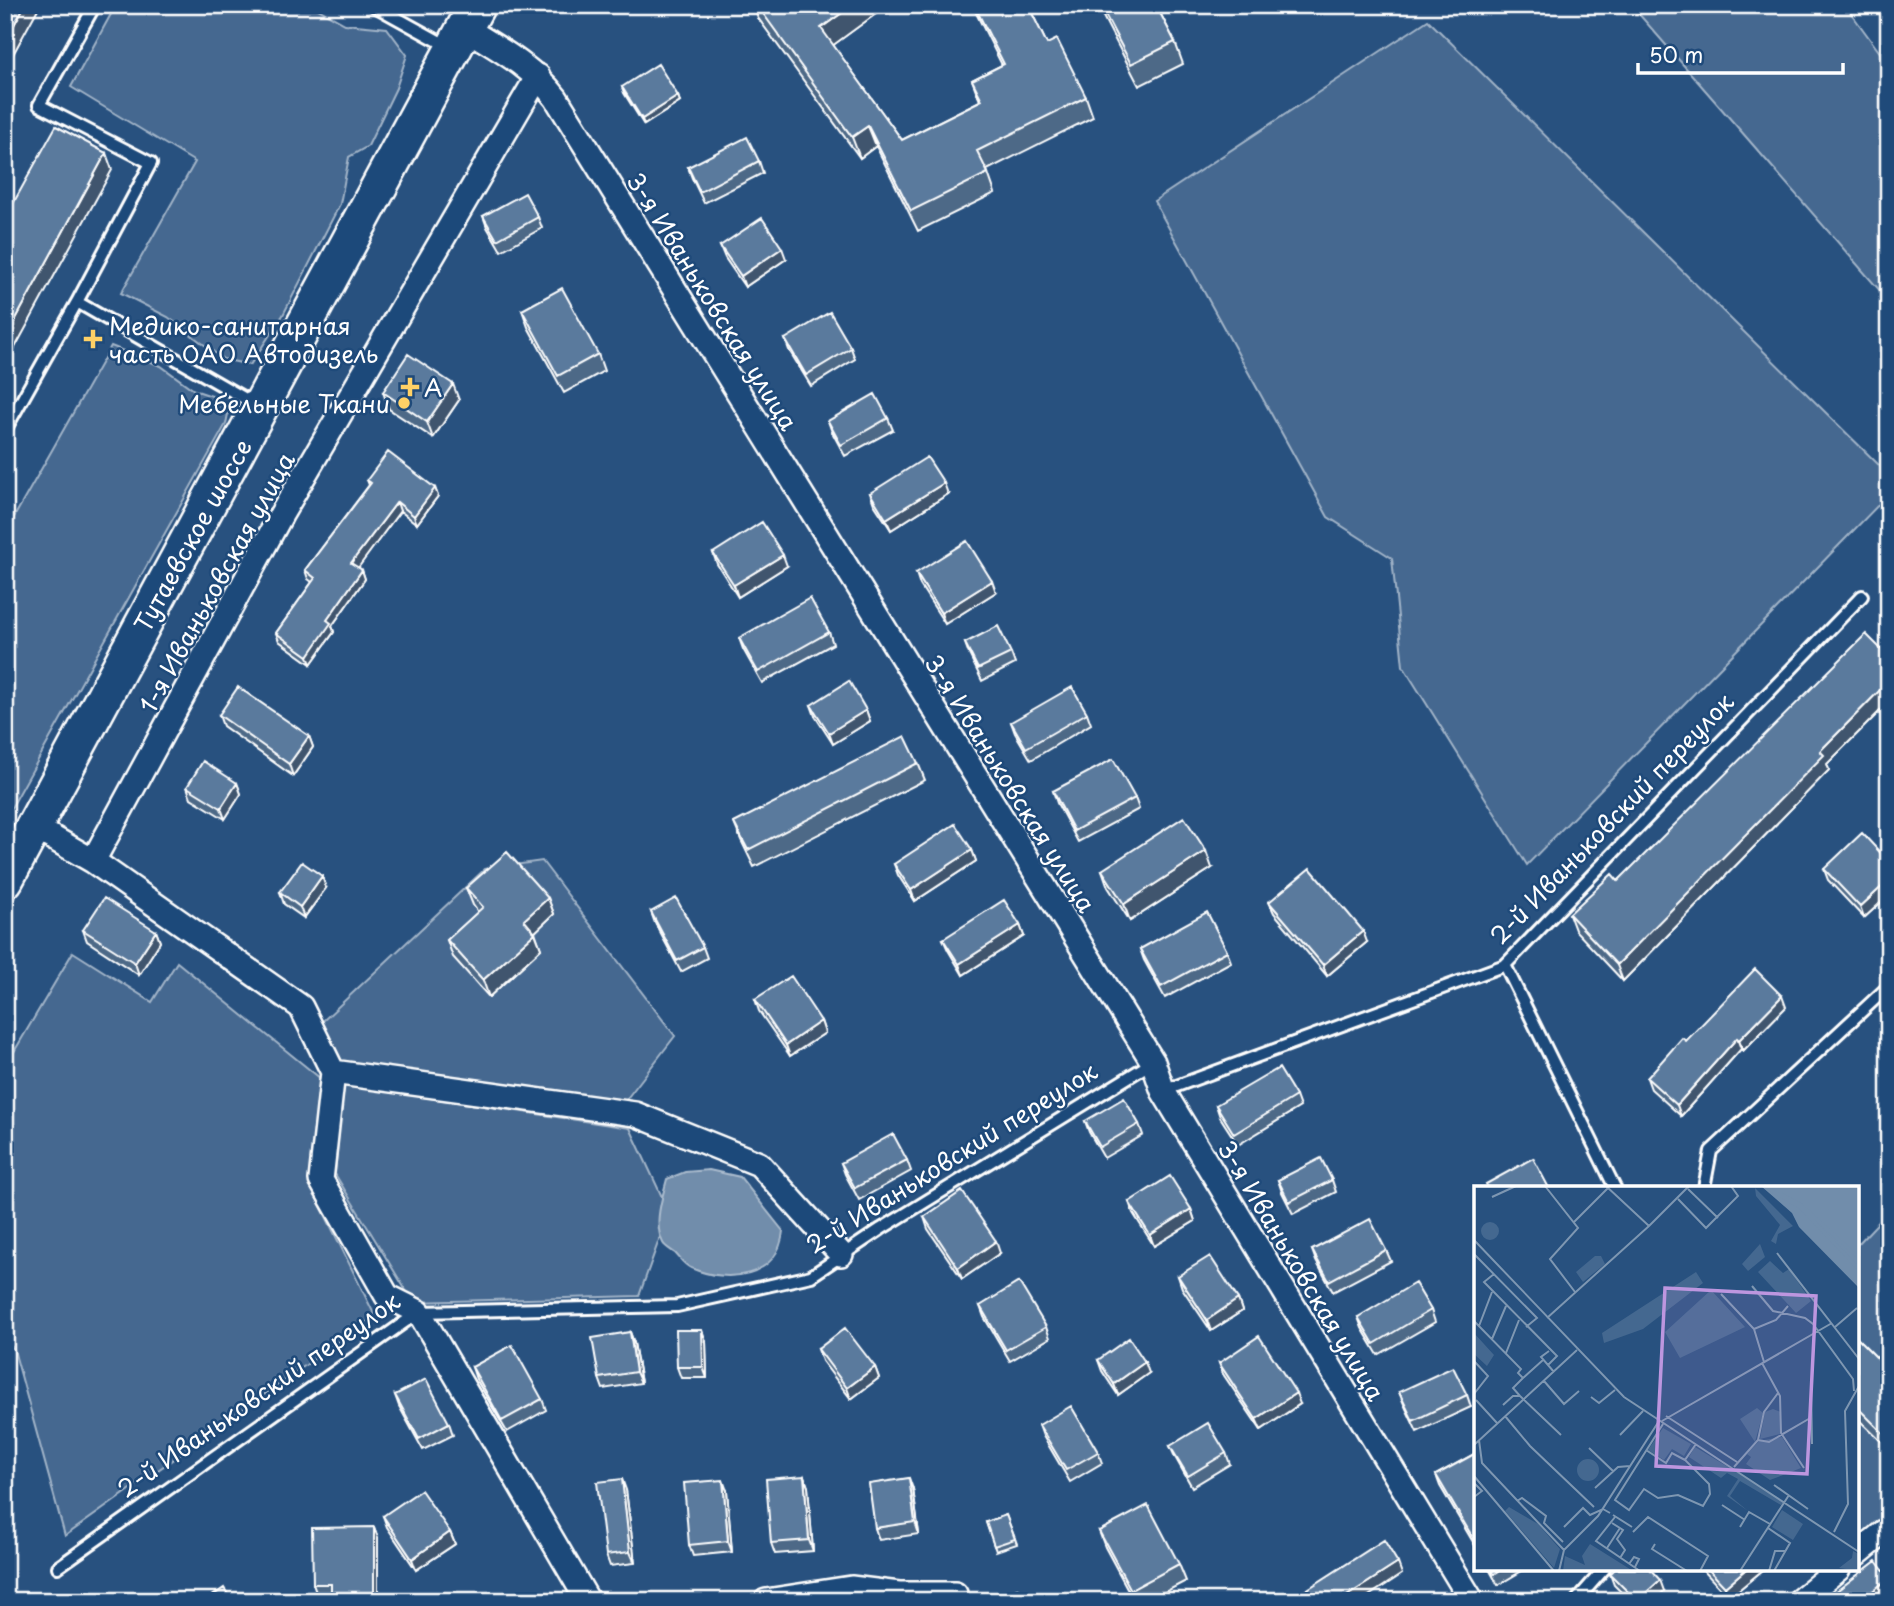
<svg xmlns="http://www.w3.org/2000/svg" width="1894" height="1606" font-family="'Playpen Sans',sans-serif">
<rect width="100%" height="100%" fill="#28517f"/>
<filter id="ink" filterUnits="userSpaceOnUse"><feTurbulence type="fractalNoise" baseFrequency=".0143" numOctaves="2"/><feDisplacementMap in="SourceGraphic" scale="14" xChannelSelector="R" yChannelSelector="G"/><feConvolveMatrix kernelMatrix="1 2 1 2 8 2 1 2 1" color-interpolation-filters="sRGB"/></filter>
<g filter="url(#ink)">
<path fill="#446890" stroke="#a2b4c8" stroke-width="2" d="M116,5H311L345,24L387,28L407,55L396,88L368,146L349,157L340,204L283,315L250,365L223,359L168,317L121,293L195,162L71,87Z
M1631,5H1845L1889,65V301Z
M1428,20L1889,475V494L1527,865L1403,666L1392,558L1328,517L1154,201Z
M111,346L161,366L194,390L221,399L229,409L226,424L5,819V533Z
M542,861L675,1036L625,1101L342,1061L309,1034L485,869Z
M73,952L152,1002L177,962L321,1079L309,1182L375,1316L65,1536L14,1350L5,1338V1067Z
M343,1085L630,1128L669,1212L639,1296L413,1302L335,1174Z
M1889,1211V1522L1857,1542V1245Z"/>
<path fill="#718dab" stroke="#aabbcd" stroke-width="2" d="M709,1170L740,1177L783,1231C779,1278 727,1284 691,1268C684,1265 680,1258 675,1253C671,1250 665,1247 663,1243C653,1223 662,1199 667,1179L685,1172Z"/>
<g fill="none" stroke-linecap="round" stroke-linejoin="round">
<g stroke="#fff" stroke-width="16">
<path id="service" d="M373,5L451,48
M77,302L151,163L39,105L95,5
M5,430L77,302L256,405
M1505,965L1615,1188
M1163,1091L1505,965L1862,596
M1704,1188L1711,1151L1889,986
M58,1567L419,1312L677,1306L811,1276L881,1229L1153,1062
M1576,1601L1604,1569"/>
</g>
<g stroke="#fff" stroke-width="28">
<path id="minor" d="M465,28C499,49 531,66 556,98L1153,1062L1163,1091L1472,1601
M34,827L93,861L301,1007L333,1072L635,1114L759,1164L841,1254
M93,861L281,515L538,76
M333,1072L321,1180L387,1296L419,1312L588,1601
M1857,1554L1889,1528
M766,1601L851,1588L899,1594H955
M1799,1601L1838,1569"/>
</g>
<g stroke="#fff" stroke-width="40">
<path id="primary" d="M5,880L477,5"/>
</g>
<use href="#service" stroke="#1f4a7a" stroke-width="10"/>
<use href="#minor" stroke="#1f4a7a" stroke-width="23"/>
<use href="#primary" stroke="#1f4a7a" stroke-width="35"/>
</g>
<path fill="#4d6987" stroke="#fff" stroke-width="2" d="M754,5H888L833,45L902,140L980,101L972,80L1002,65L972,5H1028L1047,44L1086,97L1093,117L987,170L995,193L918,231L876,146L860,158L758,18Z
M1097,5H1156L1175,42L1183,64L1139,86Z
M622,87L678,96L680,102L644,125L624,93Z
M759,161L763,173L704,203L692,178L688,167Z
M483,216L538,217L542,228L501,251L487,227Z
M720,246L786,259L745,287L725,258Z
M522,310L598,354L604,371L564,393L528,327Z
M785,339L851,348L855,359L811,386L789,350Z
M383,392L459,400L433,438L389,409Z
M888,418L893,430L845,456L832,432L828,421Z
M367,480L435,488L438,496L417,524L400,511L358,567L362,570L365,579L332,626L334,632L311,664L279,641L276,633L312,582L308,579L305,570L369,485Z
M870,493L948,494L891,530L874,504Z
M713,553L787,566L738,597L717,564Z
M916,573L996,592L945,624L920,585Z
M829,632L833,644L762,683L743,649L739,638Z
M965,643L1011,653L1015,664L982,681L969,654Z
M1889,657V702L1827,764L1829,770L1623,981L1575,930L1569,914L1618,881Z
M811,705L866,710L870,721L833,744L815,716Z
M1087,713L1091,724L1031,760L1015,733L1011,722Z
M219,715L309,736L313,747L293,776L223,726Z
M918,763L925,780L754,867L741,840L734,823Z
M237,783L241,794L225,819L191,798L187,787Z
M1053,791L1135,798L1139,809L1078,842L1057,803Z
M972,850L976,861L915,901L898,875L894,864Z
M1889,862V895L1864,918L1828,880L1824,869Z
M1212,868L1130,921L1108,887L1102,870Z
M326,888L304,918L284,904L280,892Z
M466,888L548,898L554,914L535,932L541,949L489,997L453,957L447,940L478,912L473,905Z
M1269,902L1367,942L1327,976L1274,913Z
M651,912L703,947L707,958L681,972L655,923Z
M1020,925L1024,936L963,975L948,950L943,939Z
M83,930L156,931L160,942L139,975L87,941Z
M1140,949L1227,951L1231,962L1165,998L1144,960Z
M755,999L821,1021L825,1033L790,1056L759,1011Z
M1786,1007L1743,1051L1741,1049L1681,1116L1651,1089L1647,1078L1686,1041Z
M1296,1096L1300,1107L1238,1145L1220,1117L1216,1105Z
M1085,1121L1139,1124L1143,1135L1104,1158L1089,1132Z
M907,1160L911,1171L859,1200L845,1174L841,1163Z
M1278,1180H1332L1336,1192L1293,1214L1282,1192Z
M1129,1202L1191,1209L1195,1221L1154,1246L1133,1213Z
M924,1217L1000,1253L962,1279L928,1229Z
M1312,1250H1386L1391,1261L1333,1292L1316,1261Z
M1178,1276L1238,1299L1242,1311L1211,1331L1182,1288Z
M980,1306L1046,1327L1050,1338L1010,1361L984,1317Z
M1431,1310L1435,1322L1378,1355L1362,1328L1358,1317Z
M630,1332L634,1343L641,1383L603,1389L599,1378Z
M1857,1338L1889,1370V1449L1857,1418Z
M706,1341L707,1378H681L677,1367Z
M818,1349L875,1367L879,1378L851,1399L822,1361Z
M1098,1360L1149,1373L1118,1395L1102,1371Z
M1219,1363L1300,1404L1261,1430L1223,1374Z
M472,1367L542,1399L546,1410L507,1432L476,1379Z
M1399,1392L1467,1395L1471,1407L1417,1432L1404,1404Z
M395,1395L449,1423L453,1435L423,1450L399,1406Z
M1039,1425L1098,1452L1102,1463L1070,1482L1043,1436Z
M1170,1446L1226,1453L1230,1464L1192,1487L1175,1457Z
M1476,1453V1547L1440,1486L1436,1475Z
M804,1476L808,1487L813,1551L775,1554L771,1543Z
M913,1489L919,1534L879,1540L875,1528Z
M626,1490L635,1563L610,1566L606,1555Z
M727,1491L732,1552L693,1556L689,1545Z
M1006,1515L1017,1544L996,1551L986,1522Z
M383,1516L450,1532L455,1544L416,1570L387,1527Z
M374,1527L378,1538V1601H333L331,1595H317L313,1584Z
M1099,1531L1179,1564L1186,1581L1148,1601H1134L1105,1547Z
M1489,1569H1525L1498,1585Z
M1702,1569H1764L1729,1598Z
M1610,1574L1664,1591L1654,1601H1630L1614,1585Z"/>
<path fill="#3f556e" stroke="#fff" stroke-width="2" d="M25,5H40L5,69V41Z
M678,5H686L681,11Z
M853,5H888L828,49L821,28Z
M678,96L680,102L644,125L642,119Z
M868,126L876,146L860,158L852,137Z
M106,153L112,170L5,366V339Z
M782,248L786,259L745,287L741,276Z
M453,384L459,400L433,438L427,422Z
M944,483L948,494L891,530L886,519Z
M435,488L438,496L417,524L414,516Z
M397,502L400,511L355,572L351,563Z
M783,555L787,566L738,597L734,585Z
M362,570L365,579L332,626L334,632L311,664L308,656L327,620Z
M992,581L996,592L945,624L941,613Z
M1889,681V702L1827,764L1829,770L1623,981L1617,965L1820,751Z
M866,710L870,721L833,744L829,733Z
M309,736L313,747L293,776L289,764Z
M237,783L241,794L225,819L221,808Z
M972,850L976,861L915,901L911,890Z
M1206,851L1212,868L1130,921L1124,904Z
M322,876L326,888L304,918L300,907Z
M1889,880V895L1864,918L1860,907Z
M548,898L554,914L530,937L524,920Z
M1020,925L1024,936L963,975L959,964Z
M156,931L160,942L139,975L135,963Z
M1363,931L1367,942L1327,976L1323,965Z
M535,933L541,949L489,997L483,980Z
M1782,996L1786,1007L1743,1051L1739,1040Z
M821,1021L825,1033L790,1056L786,1045Z
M1737,1038L1741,1049L1681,1116L1677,1105Z
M1191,1209L1195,1221L1154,1246L1150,1235Z
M996,1241L1000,1253L962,1279L958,1268Z
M1238,1299L1242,1311L1211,1331L1207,1320Z
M702,1330L706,1341L707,1378L703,1367Z
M630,1332L634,1343L641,1383L636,1372Z
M1145,1362L1149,1373L1118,1395L1114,1384Z
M875,1367L879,1378L851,1399L847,1388Z
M1296,1393L1300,1404L1261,1430L1256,1419Z
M804,1476L808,1487L813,1551L809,1540Z
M909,1478L913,1489L919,1534L915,1522Z
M622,1479L626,1490L635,1563L630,1552Z
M723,1480L727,1491L732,1552L728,1541Z
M374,1527L378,1538V1601H377L374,1594Z
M450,1532L455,1544L416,1570L412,1559Z
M1398,1563L1402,1574L1361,1601H1339Z
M1746,1569H1764L1729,1598L1725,1587Z
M1889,1578V1593L1878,1601H1860Z
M1660,1580L1664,1591L1654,1601H1638Z"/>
<path fill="#5a7a9d" stroke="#fff" stroke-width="2" d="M5,5H25L5,41Z
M757,5H853L821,28L902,140L982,100L972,80L1004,64L974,5H1028L1047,44L1057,39L1086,97L977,151L988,173L911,211L868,126L852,137Z
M1100,5H1156L1175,42L1131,64Z
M658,64L678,96L642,119L622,87Z
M56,126L106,153L5,339V218Z
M747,137L759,161L700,192L688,167Z
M525,193L538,217L497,240L483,216Z
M762,218L782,248L741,276L720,246Z
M562,288L598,354L558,376L522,310Z
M830,312L851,348L806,375L785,339Z
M408,354L453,384L427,422L383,392Z
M875,394L888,418L841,445L828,421Z
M388,452L435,488L414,516L397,502L351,563L362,570L327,620L331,623L308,656L276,633L315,578L305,570L371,483L367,480Z
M927,457L944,483L886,519L870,493Z
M762,522L783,555L734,585L713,553Z
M967,541L992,581L941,613L916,573Z
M810,598L829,632L758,672L739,638Z
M998,626L1011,653L978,669L965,643Z
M1866,634L1889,657V681L1820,751L1824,755L1617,965L1569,914L1612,874L1618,881Z
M849,681L866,710L829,733L811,705Z
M238,687L309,736L289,764L219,715Z
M1072,687L1087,713L1026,748L1011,722Z
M905,736L918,763L748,850L734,823Z
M1113,759L1135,798L1074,831L1053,791Z
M203,761L237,783L221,808L187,787Z
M1184,817L1206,851L1124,904L1102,870Z
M955,824L972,850L911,890L894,864Z
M1862,833L1889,862V880L1860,907L1824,869Z
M507,852L548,898L524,920L535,933L483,980L447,940L483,907L466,888Z
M302,862L322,876L300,907L280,892Z
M1310,868L1363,931L1323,965L1269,902Z
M104,898L156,931L135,963L83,930Z
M676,898L703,947L677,961L651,912Z
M1004,900L1020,925L959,964L943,939Z
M1207,912L1227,951L1161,987L1140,949Z
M1755,969L1782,996L1739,1040L1737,1038L1677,1105L1647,1078L1682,1038L1686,1041Z
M791,976L821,1021L786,1045L755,999Z
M1279,1068L1296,1096L1234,1134L1216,1105Z
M1124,1098L1139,1124L1100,1147L1085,1121Z
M893,1134L907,1160L855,1188L841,1163Z
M1321,1158L1332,1180L1289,1202L1278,1180Z
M1533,1158L1549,1188H1488L1486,1184Z
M1170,1176L1191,1209L1150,1235L1129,1202Z
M962,1191L996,1241L958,1268L924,1217Z
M1370,1219L1386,1250L1329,1281L1312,1250Z
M1210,1256L1238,1299L1207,1320L1178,1276Z
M1019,1282L1046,1327L1006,1350L980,1306Z
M1415,1283L1431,1310L1374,1344L1358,1317Z
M845,1328L875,1367L847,1388L818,1349Z
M676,1330H702L703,1367H677Z
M630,1332L636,1372L599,1378L592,1338Z
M1259,1336L1296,1393L1256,1419L1219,1363Z
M1129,1338L1145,1362L1114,1384L1098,1360Z
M1857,1338L1889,1370V1439L1857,1407Z
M512,1345L542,1399L502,1421L472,1367Z
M1453,1367L1467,1395L1413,1421L1399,1392Z
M426,1379L449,1423L419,1439L395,1395Z
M1071,1406L1098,1452L1066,1470L1039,1425Z
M1208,1423L1226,1453L1188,1476L1170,1446Z
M1476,1453V1543L1436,1475Z
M804,1476L809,1540L771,1543L766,1479Z
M909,1478L915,1522L875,1528L869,1484Z
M622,1479L630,1552L606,1555L597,1482Z
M723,1480L728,1541L689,1545L684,1483Z
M421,1490L450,1532L412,1559L383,1516Z
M1148,1505L1179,1564L1131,1590L1099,1531Z
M1006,1515L1015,1539L994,1546L986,1522Z
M374,1527V1594H331V1584H313L312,1528Z
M1384,1540L1398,1563L1339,1601H1289Z
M1876,1561L1889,1578L1860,1601H1834L1830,1596Z
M1491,1569H1502L1494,1574Z
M1615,1569H1650L1660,1580L1637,1601L1610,1574Z
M1708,1569H1746L1725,1587Z
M224,1588L232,1601H205Z
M1018,1588L1027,1601H1000Z"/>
</g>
<g fill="#ffd166" stroke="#1f4a7a" stroke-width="2.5">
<path d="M89.5 328.5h7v7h7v7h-7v7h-7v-7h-7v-7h7z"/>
<path d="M406.5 376.5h7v7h7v7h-7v7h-7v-7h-7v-7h7z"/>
<circle cx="404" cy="403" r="7"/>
</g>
<g text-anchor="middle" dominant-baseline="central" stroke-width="5" stroke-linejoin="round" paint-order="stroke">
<g font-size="24" fill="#fff" stroke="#1f4a7a">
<text transform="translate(713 301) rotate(58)">3-я Иваньковская улица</text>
<text transform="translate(192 535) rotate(-61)">Тутаевское шоссе</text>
<text transform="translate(216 582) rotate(-61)">1-я Иваньковская улица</text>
<text transform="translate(1011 783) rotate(58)">3-я Иваньковская улица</text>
<text transform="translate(1611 818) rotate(-46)">2-й Иваньковский переулок</text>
<text transform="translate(951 1157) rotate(-32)">2-й Иваньковский переулок</text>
<text transform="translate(1302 1270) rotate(59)">3-я Иваньковская улица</text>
<text transform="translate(258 1394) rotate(-35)">2-й Иваньковский переулок</text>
</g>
<g font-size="24" fill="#fff" stroke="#1f4a7a" text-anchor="start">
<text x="109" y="325">Медико-санитарная<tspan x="109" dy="28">часть ОАО Автодизель</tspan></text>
<text x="424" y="387">А</text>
<text x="390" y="403" text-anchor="end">Мебельные Ткани</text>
</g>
</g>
<g transform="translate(1474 1186)">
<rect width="385" height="385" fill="#28517f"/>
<path d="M281,2L319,40L304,48L302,58L297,55L306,39L282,10ZM7 45a9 9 0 1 1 18 0a9 9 0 1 1-18 0ZM286,58L291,71L274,85L268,78ZM121,70H127L131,78L109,96L102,86ZM296,75L309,87L315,83L337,115L322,127L284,86ZM222,86L229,97L169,143L130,157L128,147ZM237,104L271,141L206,172L191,146ZM0,147L20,169L13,180L0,168ZM283,222L289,227L281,256L266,233ZM299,223L307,226L306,248L286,253L291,226ZM189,242L217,258L210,270L198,263L190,274L174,264ZM308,251L327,282L296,294L272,278L277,271L273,268L285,255ZM221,261L310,315L307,319L266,295L256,310L274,325L253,310L264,293L253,287L247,292L215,271ZM103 284a11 11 0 1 1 22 0a11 11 0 1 1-22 0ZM35,321L64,338L86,363L80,382L31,325ZM308,324L329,338L319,354L298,341ZM116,358L159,385H89L91,370L111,379L108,370ZM379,365L385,368V385L365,382L378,372Z" fill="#446890"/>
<path d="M287,0H385V102L325,41L318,27Z" fill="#718dab"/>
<path fill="none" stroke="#718dab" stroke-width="3.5" d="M290,0L326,21L385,83M305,7L327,19L385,72"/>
<path fill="none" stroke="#7e97b2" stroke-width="2" d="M71,0L104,42L76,73L101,106M214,3L244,32M18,11L42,0M204,13L232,42L264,10L257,0M100,36L134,2M175,40L215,0M0,54L150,211L385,366M303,67L385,173M0,68L63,132L52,141M20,88L10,96L83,170L74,179M278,100L299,125L331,132L339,138L379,193L380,205M247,108L280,143L290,176M73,132L175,40L132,0M0,135L47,183L44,187L49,192L39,202L46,210M5,140L18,106M361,141L383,122M280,143L302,134L314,120M18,153L32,120M75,165L67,171L80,186M32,167L45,134M0,175L14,190L0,208M288,177L306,210L307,247L330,282M49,192L69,174M70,195L90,218L105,205M337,198L338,258M117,211L125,217L141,204M2,214L23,237M29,219L39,210H46L87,249M31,230L56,260L120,321M192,230L263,276M188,235L358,137M189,238L141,314L155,324L170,303L184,312L204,309L229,320L236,308L235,298L211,274L222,258M146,249L169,225M5,254L8,277L90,364M284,254L295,256L338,231M0,259L103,164M115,262L139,285M172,264L192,277L198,267L211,274M260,281L284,254L290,226L304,207M0,290L80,385M0,297L8,305L0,311M300,299L334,323M121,302L144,281L156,280M43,315L48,312L72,330L70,337L89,356M248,319L271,334M139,329L158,341M141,331L122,355L166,385M138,337L149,344L143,353L151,364L146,372M90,341L109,322L116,329L129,323L136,327M266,341L275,326L296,338M294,342L316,357L300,385M159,346L174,331L234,370L226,385M360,346L374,318L371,225L385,200M181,358L178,363L213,385M133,362L146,342M155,378L160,371L165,373L161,381M85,385L90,364L124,330L185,235M266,385L315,309M295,385L301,365H311"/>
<path fill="#bd96df" fill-opacity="0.15" stroke="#bd96df" stroke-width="3.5" d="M191,102L342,110L333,288L182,280Z"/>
<rect width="385" height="385" fill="none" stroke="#fff" stroke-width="3.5"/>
</g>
<rect width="1894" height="1606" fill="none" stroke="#1f4a7a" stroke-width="28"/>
<rect x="14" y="14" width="1866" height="1578" fill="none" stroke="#fff" stroke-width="2.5" filter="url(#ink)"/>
<path d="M1638 63v10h205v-10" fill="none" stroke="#ffffff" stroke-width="3.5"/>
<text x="1649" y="63" font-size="21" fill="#ffffff" stroke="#1f4a7a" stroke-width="5" paint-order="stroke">50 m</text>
</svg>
